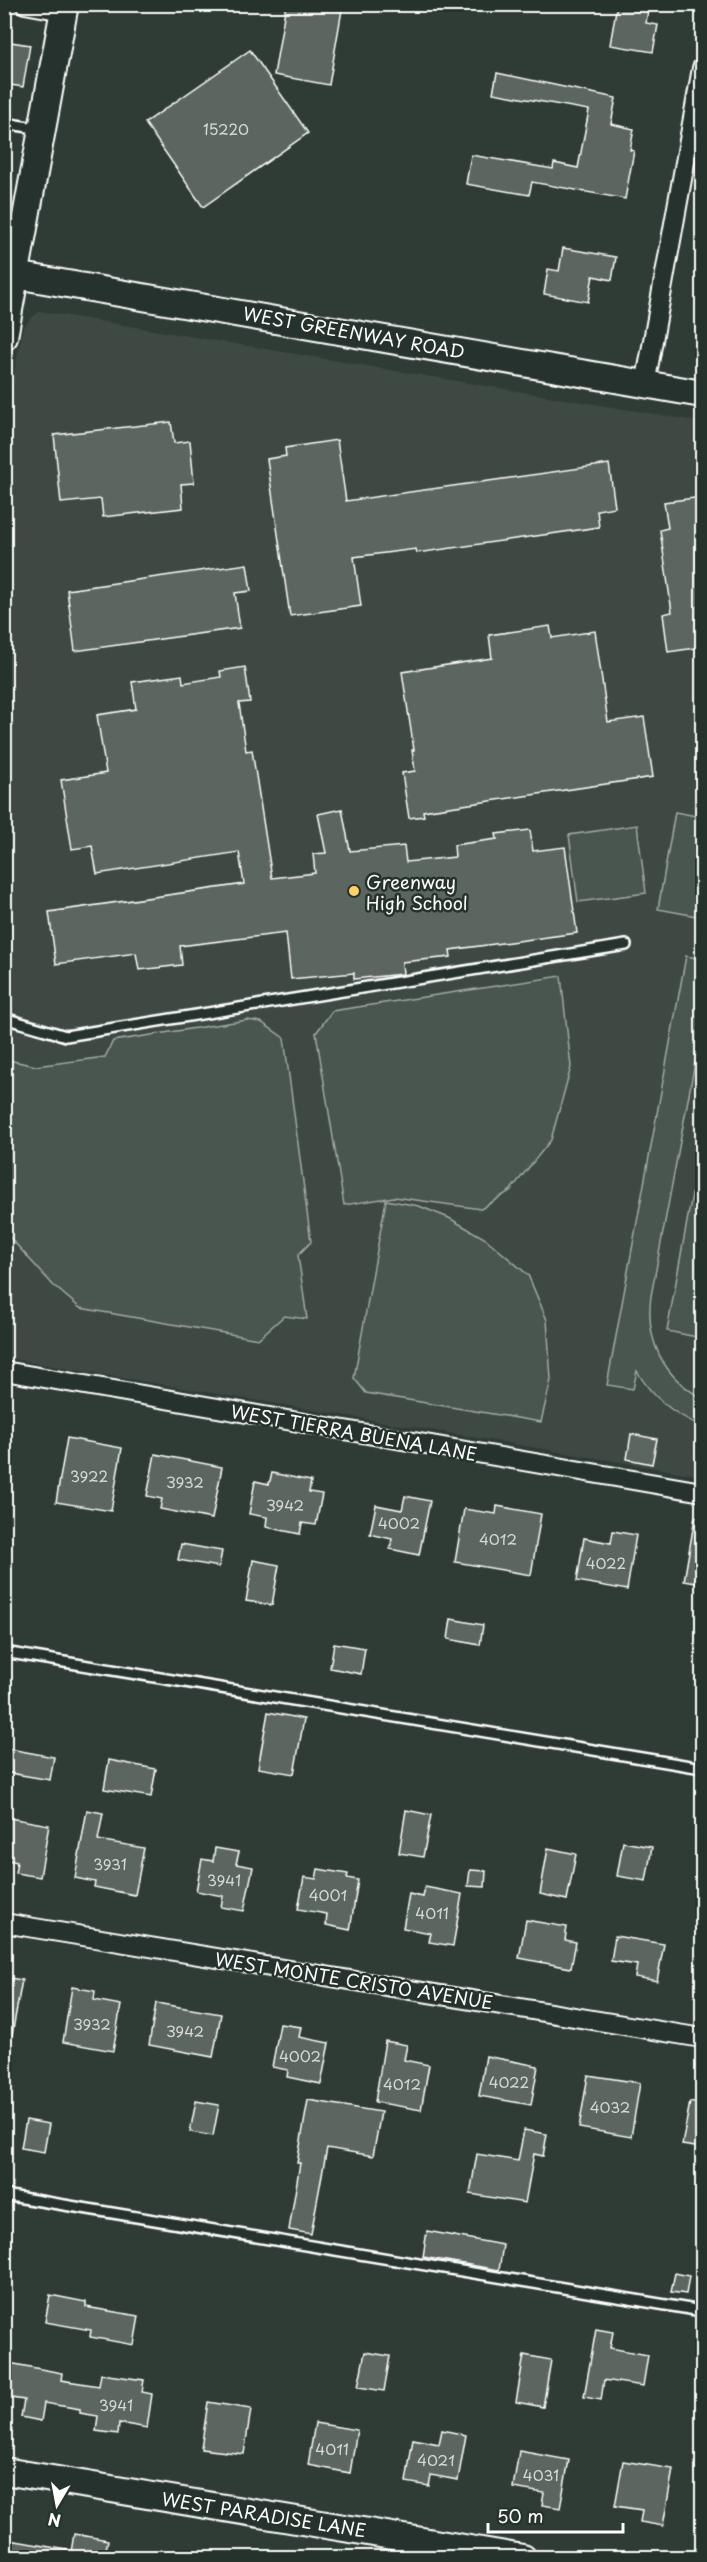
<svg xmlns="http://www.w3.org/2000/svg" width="707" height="2562" font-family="'Playpen Sans',sans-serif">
<rect width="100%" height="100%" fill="#2f3b35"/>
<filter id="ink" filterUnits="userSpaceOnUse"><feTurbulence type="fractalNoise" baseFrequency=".0167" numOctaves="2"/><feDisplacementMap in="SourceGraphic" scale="12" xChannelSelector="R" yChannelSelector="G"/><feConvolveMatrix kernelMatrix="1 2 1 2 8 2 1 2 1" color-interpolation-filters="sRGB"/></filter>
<g filter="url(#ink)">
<path fill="#3c4842" d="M40,311L702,422V1476L5,1358L4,424L23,327L31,318Z"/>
<path fill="#4a544f" stroke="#a4aaa7" stroke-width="1.5" d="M675,812L702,817V917L658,909Z
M637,825L646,893L578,902L569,835Z
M686,956L702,959V1034L696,1057L651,1296C645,1340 663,1377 702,1398V1426C675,1415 652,1398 637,1371L633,1389L607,1385Z
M561,976L571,1067L551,1140L510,1191L481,1209L394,1197L344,1205L316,1033L332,1011Z
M247,1020L261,1022L284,1038L311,1242L298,1255L307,1319L284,1316L258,1339L80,1308L53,1285L5,1232L4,1076L8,1060L36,1066L105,1057L113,1041Z
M702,1140V1338L667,1331Z
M386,1200L419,1206L449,1218L486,1239L528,1275L547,1320L551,1380L541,1422L366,1393L354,1378Z"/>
<path fill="#5b6661" stroke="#fff" stroke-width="1.5" d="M286,4H343L329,85L274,75Z
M617,4H649L646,23L658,25L653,52L610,45Z
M4,41L30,45L23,87L4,84Z
M250,50L308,133L203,207L145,123Z
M497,73L616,98L611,124L634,129L630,150L634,151L625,199L532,182L529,195L466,184L471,155L553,169L554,163L578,168L589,110L493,93Z
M563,248L616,257L612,280L593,276L588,302L544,294L548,269L559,271Z
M171,422L174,443L190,441L194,483L181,484L183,508L103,517L101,499L61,503L54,435Z
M337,440L346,501L609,464L615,507L597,510L599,527L417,553L416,549L354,557L361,606L290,616L267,459L286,456L285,448Z
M702,497V647L668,652L663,614L672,612L660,530L668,528L664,502Z
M247,564L251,591L235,593L240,628L75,651L67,590Z
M550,626L552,638L595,631L608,722L644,717L653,777L423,811L424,816L409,818L402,773L415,771L412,750H414L402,672L492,658L489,635Z
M245,667L250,702L239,703L246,751L252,750L272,878L315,873L313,854L326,853L318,814L342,809L350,851L404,846L406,862L455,857L454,845L497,839L496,834L530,830L533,851L565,847L577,933L450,950L451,957L402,962L403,974L354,979V973L291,979L286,933L180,946L182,965L139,970L136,953L56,964L49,912L244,884L239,852L97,874L92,846L72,849L61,780L106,773L97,715L136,709L132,682L182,675L183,683L221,677L220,671Z
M631,1434L657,1439L652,1464L627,1459Z
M67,1438L122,1448L111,1511L56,1502Z
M155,1454L222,1467L212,1519L160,1509L162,1499L147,1496Z
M272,1473L311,1481L309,1492L322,1494L316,1525L302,1523L300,1534L266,1527L267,1517L249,1514L255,1481L269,1484Z
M405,1496L430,1501L419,1555L390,1549L392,1539L370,1534L376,1505L402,1510Z
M497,1506L541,1514L531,1575L455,1562L464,1509L496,1514Z
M695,1517L702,1518V1584L684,1581Z
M613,1531L636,1535L627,1590L577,1581L584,1538L611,1543Z
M181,1544L222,1551L219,1567L178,1560Z
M253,1560L279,1565L272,1605L246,1601Z
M451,1619L483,1625L480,1645L448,1639Z
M334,1643L365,1648L361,1674L330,1668Z
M268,1712L304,1719L294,1774L258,1768Z
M4,1748L54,1757L50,1780L4,1772Z
M109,1760L156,1769L151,1797L104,1789Z
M87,1810L103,1813L98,1840L144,1848L135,1895L94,1887L95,1882L75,1878Z
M406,1810L431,1815L423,1857L399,1853Z
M4,1817L49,1825L40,1877L15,1873L17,1862L4,1859Z
M623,1842L652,1847L646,1881L617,1876Z
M215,1848L239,1852L236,1864L253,1867L244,1911L221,1907L223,1896L196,1891L202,1859L213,1861Z
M548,1848L576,1854L567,1900L540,1894Z
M318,1869L348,1874L347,1878L358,1880L350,1930L326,1925L327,1914L298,1909L304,1877L316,1879Z
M470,1870L486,1871L485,1887L468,1886Z
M425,1887L462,1894L453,1946L429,1942L431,1933L403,1928L409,1894L423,1897Z
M526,1920L567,1927L565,1940L576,1942L571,1968L519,1958Z
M615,1936L664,1944L657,1981L635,1977L637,1965L611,1961Z
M4,1977L22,1980L12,2035L4,2034Z
M72,1987L95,1991L94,2000L121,2005L113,2051L63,2042Z
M156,2003L221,2014L213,2057L149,2045Z
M280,2024L301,2027L299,2037L329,2043L321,2084L287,2077L288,2070L272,2067Z
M385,2041L407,2045L404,2060L429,2065L421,2110L375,2102Z
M486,2056L538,2066L531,2105L479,2096Z
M588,2075L640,2083L631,2137L579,2128Z
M308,2100L381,2112L373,2156L327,2148L311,2234L289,2230L300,2163H297Z
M196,2101L219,2105L213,2136L190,2132Z
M690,2102L702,2105V2148L682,2145Z
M26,2120L49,2124L44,2152L21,2148Z
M524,2130L547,2134L543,2156L534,2154L525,2203L470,2194L477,2154L518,2161Z
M427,2231L503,2245L499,2270L423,2257Z
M675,2273L689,2276L686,2294L671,2292Z
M50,2295L86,2302V2307L139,2316L134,2345L90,2337L91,2330L45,2322Z
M596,2329L613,2332L610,2348L648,2355L643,2386L604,2380L601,2400L584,2397Z
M365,2352L390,2356L384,2391L358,2387Z
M524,2355L551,2360L543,2407L516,2402Z
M4,2362L62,2373L61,2380L99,2386L101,2374L144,2380L142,2392L152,2394L147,2428L119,2423L118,2434L96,2431L98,2416L80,2413V2409L44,2403L41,2421L21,2417L24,2400L4,2397Z
M208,2402L251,2409L244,2454L201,2449Z
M315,2423L357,2430L350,2473L308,2465Z
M442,2430L466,2435L458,2480L431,2475L429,2486L406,2482L413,2439L439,2444Z
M519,2451L569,2460L560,2508L542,2505L544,2493L513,2488Z
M623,2461L673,2469L663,2526L640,2522L642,2510L615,2506Z
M74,2534L108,2540L104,2558H70Z
M4,2539L68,2550L67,2558H4Z"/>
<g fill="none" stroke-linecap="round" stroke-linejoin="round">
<g stroke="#fff" stroke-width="14">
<path id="lane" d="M4,123L41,129
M4,1018L66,1036L626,945
M4,1652L702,1768
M4,2195L702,2311"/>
</g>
<g stroke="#fff" stroke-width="22">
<path id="street" d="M25,4L63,11
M645,385L702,68
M4,1371L702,1492
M4,1923L702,2038"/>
</g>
<g stroke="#fff" stroke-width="30">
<path id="secondary" d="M4,273L702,394
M4,337L65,4
M4,2471L523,2558"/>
</g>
<use href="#lane" stroke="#26332d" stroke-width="9"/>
<use href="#street" stroke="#26332d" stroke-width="18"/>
<use href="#secondary" stroke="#26332d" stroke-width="26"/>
</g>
</g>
<circle fill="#ffd166" stroke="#26332d" stroke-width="2" cx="354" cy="891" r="6"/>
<g text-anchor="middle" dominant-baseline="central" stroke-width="5" stroke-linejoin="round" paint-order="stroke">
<g font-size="15" fill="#d6d9d8">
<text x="226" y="128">15220</text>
<text x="89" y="1475">3922</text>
<text x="185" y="1481">3932</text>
<text x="285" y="1504">3942</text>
<text x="399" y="1522">4002</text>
<text x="498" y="1538">4012</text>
<text x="606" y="1562">4022</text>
<text x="110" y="1863">3931</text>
<text x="224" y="1879">3941</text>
<text x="328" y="1894">4001</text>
<text x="432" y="1912">4011</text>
<text x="92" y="2023">3932</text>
<text x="185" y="2030">3942</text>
<text x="300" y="2055">4002</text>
<text x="509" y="2081">4022</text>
<text x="402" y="2083">4012</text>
<text x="610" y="2106">4032</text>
<text x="116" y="2404">3941</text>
<text x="332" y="2448">4011</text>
<text x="436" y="2459">4021</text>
<text x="541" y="2474">4031</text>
</g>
<g font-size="18" fill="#fff" stroke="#26332d">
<text transform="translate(354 332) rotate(10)">WEST GREENWAY ROAD</text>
<text transform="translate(354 1432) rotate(10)">WEST TIERRA BUENA LANE</text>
<text transform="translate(354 1980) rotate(9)">WEST MONTE CRISTO AVENUE</text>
<text transform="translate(264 2514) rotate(9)">WEST PARADISE LANE</text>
</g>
<g font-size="18" fill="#fff" stroke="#26332d" text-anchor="start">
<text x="366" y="881">Greenway<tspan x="366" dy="21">High School</tspan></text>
</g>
</g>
<rect width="707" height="2562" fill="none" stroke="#26332d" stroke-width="24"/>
<rect x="12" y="12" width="683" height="2538" fill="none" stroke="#fff" stroke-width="2" filter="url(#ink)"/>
<g transform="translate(57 2505) rotate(190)" stroke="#26332d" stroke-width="4.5" paint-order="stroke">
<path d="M0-4.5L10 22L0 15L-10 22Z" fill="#ffffff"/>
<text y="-9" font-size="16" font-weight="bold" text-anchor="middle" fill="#ffffff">N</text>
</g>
<path d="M488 2523v9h135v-9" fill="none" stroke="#ffffff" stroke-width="3"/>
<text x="497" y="2523" font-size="18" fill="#ffffff" stroke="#26332d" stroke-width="4.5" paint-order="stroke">50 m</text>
</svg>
